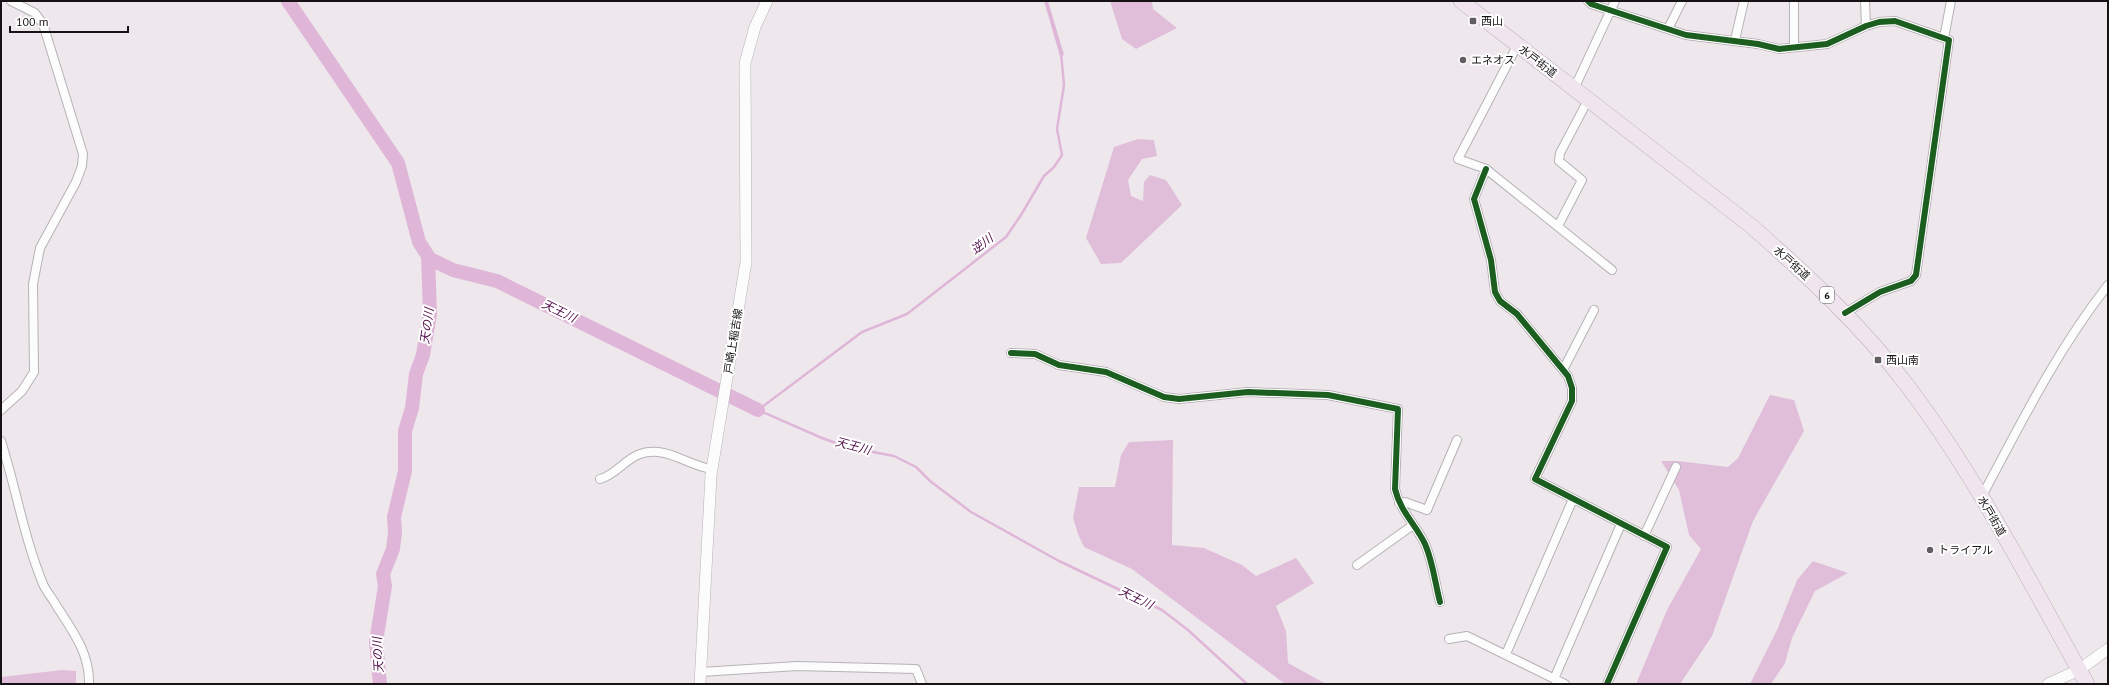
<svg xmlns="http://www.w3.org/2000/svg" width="2109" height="685" viewBox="0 0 2109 685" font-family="'PT Sans','Noto Sans JP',sans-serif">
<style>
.forest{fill:#e0bed9}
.water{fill:#dfb6d7}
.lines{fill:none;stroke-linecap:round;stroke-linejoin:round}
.stream{stroke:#dfb6d7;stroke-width:2.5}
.river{stroke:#dfb6d7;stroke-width:14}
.street-casing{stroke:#b6b2b5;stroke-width:10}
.secondary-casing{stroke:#b6b2b5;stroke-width:12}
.highway-casing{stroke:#bcafba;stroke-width:16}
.street{stroke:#fcfcfc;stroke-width:8}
.secondary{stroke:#fcfcfc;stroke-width:11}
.highway{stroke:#f0e4ee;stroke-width:15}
.cycleway-casing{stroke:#fff;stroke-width:8}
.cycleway{stroke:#1b5e20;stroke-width:6}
.poi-dot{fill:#625d61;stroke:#fff;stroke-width:1.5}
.labels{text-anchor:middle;stroke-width:4;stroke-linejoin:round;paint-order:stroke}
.shield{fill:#fff;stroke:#5c595b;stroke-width:1}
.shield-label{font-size:10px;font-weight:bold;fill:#161215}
.poi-label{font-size:11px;fill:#161215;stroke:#fff;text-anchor:start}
.street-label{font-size:11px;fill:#161215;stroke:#fff}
.water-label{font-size:12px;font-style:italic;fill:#520f4a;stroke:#fff}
</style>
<rect width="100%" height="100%" fill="#eee8ed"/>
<path class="forest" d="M1110 1H1152L1153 9 1177 28 1136 49 1122 39Z
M1138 139 1154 140 1157 156 1142 159 1128 180 1131 196 1143 201 1144 182 1150 175 1166 180 1182 205 1121 263 1101 264 1086 238 1114 147Z
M1770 395 1794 400 1804 431 1753 521 1712 636 1680 684H1636L1667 610 1701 549 1689 535 1679 490 1661 461H1678L1728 467 1738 458Z
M1173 440 1172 545 1204 548 1242 565 1256 576 1296 558 1314 583 1276 606 1286 631 1288 663 1324 683 1331 684H1285L1132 569 1084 547 1078 534 1073 518 1079 487H1115L1121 455 1129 442Z
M1813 561 1848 573 1815 591 1792 638 1785 663 1771 684H1750L1777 630 1797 580Z
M62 670 76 671V684H1V677Z"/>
<path class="water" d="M1044 1H1048L1064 55 1060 56Z"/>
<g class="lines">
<path class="stream" d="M1061 53 1064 85 1057 129 1062 155 1054 167 1044 176 1021 215 1006 237 907 314 862 332 758 410 822 438 847 447 894 456 916 467 930 481 971 512 1059 561 1162 610 1188 630 1247 684"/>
<path class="river" d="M288 1 398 163 419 242 428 256 430 314 423 355 416 374 412 408 405 431V471L394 517 395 532 393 549 383 574 385 586 376 642 380 684
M428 258 453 270 497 281 758 410"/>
<g class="street-casing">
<path id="street" d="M1588 1 1591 4 1686 35 1758 44 1779 49 1827 44 1866 26 1879 22 1895 21 1949 40 1916 275 1911 281 1880 292 1845 313
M1865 1 1866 26
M1668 29 1682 1
M1944 38 1951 1
M1735 40 1744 1
M1518 44 1458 159 1486 169 1612 270
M1794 46V1
M1574 89 1615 1
M1486 169 1474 199 1491 260 1495 292 1500 301 1517 314 1568 376 1572 388V401L1535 479 1667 547 1607 684
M1558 226 1582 180 1559 161 1560 153 1588 100
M1011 353 1035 354 1059 365 1106 372 1164 397 1179 399 1248 392 1328 395 1398 409 1395 489C1400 511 1416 525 1425 544 1433 562 1435 583 1440 602
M1563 370 1594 310
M1 410 22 391 34 372 33 284 40 248 76 182 82 166 83 154 43 24 35 13 11 1
M1 441C16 488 24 538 43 584 46 591 52 598 56 605 72 630 90 653 89 684
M600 479C616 475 625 459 640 454 666 445 688 466 712 469
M1981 498C2020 425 2057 350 2108 285
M1399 503 1405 502 1427 510 1457 440
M1644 536 1676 467
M1357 565 1413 525
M1449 639 1467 636 1565 684
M1506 654 1573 499
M701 672 797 666 916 669 922 684
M1554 679 1621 524"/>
</g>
<g class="secondary-casing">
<path id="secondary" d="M700 684 711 475 746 262 745 63 755 27 767 1
M2048 684 2079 670 2108 649"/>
</g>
<g class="highway-casing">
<path id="highway" d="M1461 1 1750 225C1806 274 1861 325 1906 384 1977 477 2030 583 2087 684"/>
</g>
<use href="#street" class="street"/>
<use href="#secondary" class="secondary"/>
<use href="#highway" class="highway"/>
<g class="cycleway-casing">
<path id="cycleway" d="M1588 1 1591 4 1686 35 1758 44 1779 49 1827 44 1866 26 1879 22 1895 21 1949 40 1916 275 1911 281 1880 292 1845 313
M1486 169 1474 199 1491 260 1495 292 1500 301 1517 314 1568 376 1572 388V401L1535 479 1667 547 1607 684
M1011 353 1035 354 1059 365 1106 372 1164 397 1179 399 1248 392 1328 395 1398 409 1395 489C1400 511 1416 525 1425 544 1433 562 1435 583 1440 602"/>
</g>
<use href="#cycleway" class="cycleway"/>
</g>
<g class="poi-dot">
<rect x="1469" y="17" width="8" height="8" rx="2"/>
<circle cx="1463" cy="60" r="4"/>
<rect x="1874" y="356" width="8" height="8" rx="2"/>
<circle cx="1930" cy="550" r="4"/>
</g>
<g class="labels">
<rect class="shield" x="1820" y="287" width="14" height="16" rx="3"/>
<g class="shield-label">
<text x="1827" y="299">6</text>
</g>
<g class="poi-label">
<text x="1481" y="25">西山</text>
<text x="1471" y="64">エネオス</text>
<text x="1886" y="364">西山南</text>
<text x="1938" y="554">トライアル</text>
</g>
<g class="street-label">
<text transform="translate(1538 61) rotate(38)" y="4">水戸街道</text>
<text transform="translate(1792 263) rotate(42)" y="4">水戸街道</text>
<text transform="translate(733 341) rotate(-81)" y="4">戸崎上稲吉線</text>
<text transform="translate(1992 516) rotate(60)" y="4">水戸街道</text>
</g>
<g class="water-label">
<text transform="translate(982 244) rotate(-38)" y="4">逆川</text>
<text transform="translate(559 311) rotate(26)" y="4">天王川</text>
<text transform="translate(427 326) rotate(-82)" y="4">天の川</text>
<text transform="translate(853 446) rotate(15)" y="4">天王川</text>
<text transform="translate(1136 598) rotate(26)" y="4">天王川</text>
<text transform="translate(378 655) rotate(-93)" y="4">天の川</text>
</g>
</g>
<rect width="2109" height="685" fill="none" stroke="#161215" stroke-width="4"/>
<path d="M10 26v6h118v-6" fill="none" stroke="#161215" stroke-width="2"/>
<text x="16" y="26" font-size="12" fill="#161215" stroke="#ffffff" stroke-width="3" paint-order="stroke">100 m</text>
</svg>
